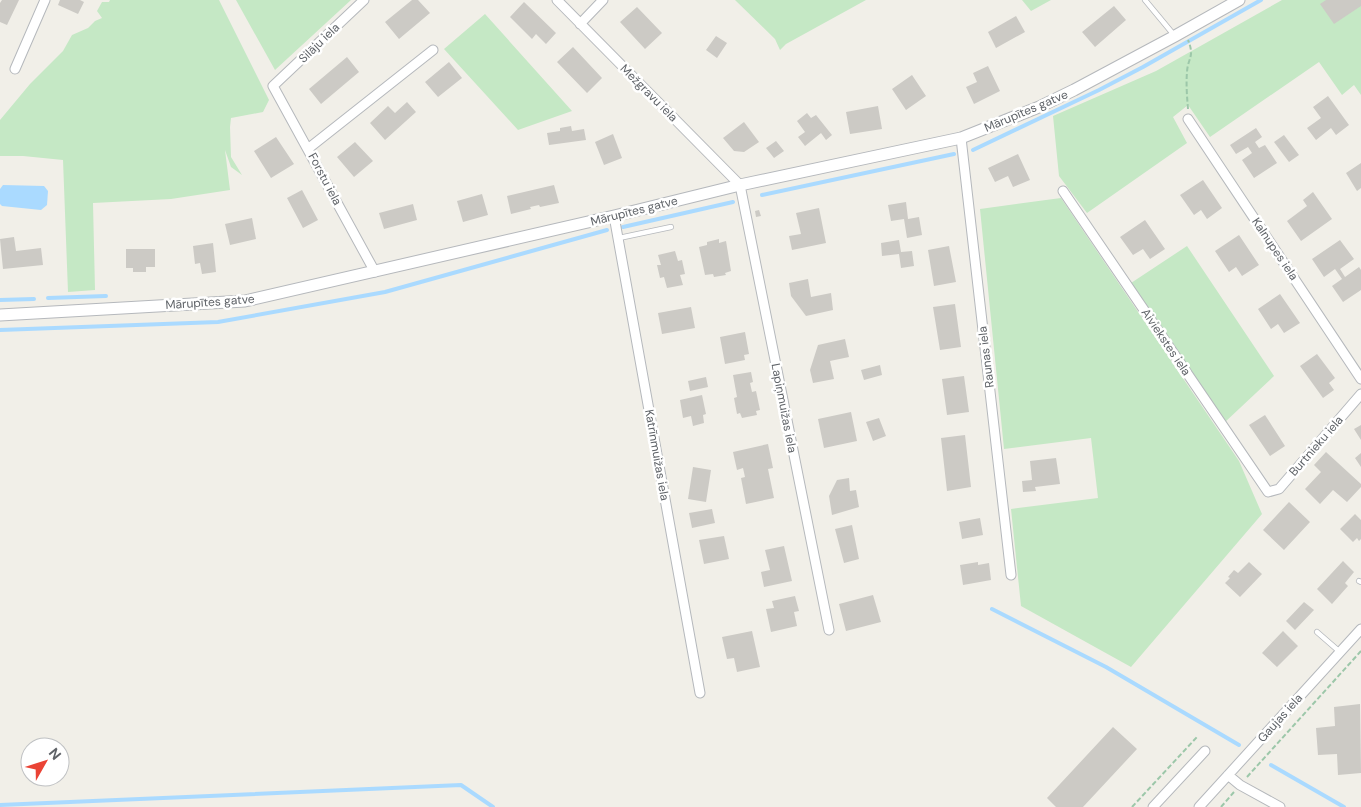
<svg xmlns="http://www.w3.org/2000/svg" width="1361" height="807" viewBox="0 0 1361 807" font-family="'DM Sans',sans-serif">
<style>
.green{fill:#c5e8c5}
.water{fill:#aadaff}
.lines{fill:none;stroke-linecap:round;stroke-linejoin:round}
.stream{stroke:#aadaff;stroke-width:4}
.building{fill:#cccac5}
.service-casing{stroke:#b5b8bc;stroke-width:6}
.minor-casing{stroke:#b5b8bc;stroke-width:11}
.tertiary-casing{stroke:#b5b8bc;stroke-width:13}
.path{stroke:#9cc7a9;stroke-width:2;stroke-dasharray:5 2.5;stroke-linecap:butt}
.service{stroke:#fff;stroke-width:4.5}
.minor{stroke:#fff;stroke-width:9}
.tertiary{stroke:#fff;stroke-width:11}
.labels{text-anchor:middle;stroke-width:5;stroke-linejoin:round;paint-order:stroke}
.street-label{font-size:12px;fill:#5f6368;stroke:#fff}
</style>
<rect width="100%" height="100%" fill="#f1efe8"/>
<path class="green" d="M110 0H219L269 100 263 112 231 118 230 127 231 157 242 175 231 167 225 150 230 190 171 199 93 203 95 290 68 292 63 160 23 156H0V120L30 84 63 51 72 35 88 28 95 21 102 18 97 11 102 2H109Z
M236 0H351L275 70Z
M735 0H866L786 44 780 50 775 39Z
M1022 0H1051L1031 11Z
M1282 0H1361V95L1354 85 1342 95 1319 62 1210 137 1188 105 1173 117 1187 143 1087 213 1059 176 1053 116 1156 71Z
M485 14 572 111 518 130 444 49Z
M1061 198 1239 461 1262 514 1131 667 1021 606 1011 509 1098 498 1091 438 1004 449 980 209Z
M1187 246 1274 376 1224 423 1131 283Z"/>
<path class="water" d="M3 185 44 186 48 191 47 205 41 210 2 206 0 204V189Z"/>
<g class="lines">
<path class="stream" d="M973 150 1099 90 1143 67 1261 0
M762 195 954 154
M623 227 733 202
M48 298 106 296
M0 300 34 299
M0 330 218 322 385 292 607 230
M992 609 1106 667 1239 745
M1271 765 1344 807
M0 805 461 785 493 807"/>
</g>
<path class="building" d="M2 0H19L7 25 0 22V3Z
M60 0H80L84 2 78 14 58 5Z
M412 0H418L430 13 399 39 385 22Z
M1326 0H1361V6L1334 24 1320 4Z
M524 2 556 33 546 44 536 34 532 39 510 17Z
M1114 6 1126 20 1095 47 1082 32Z
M637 7 662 33 645 49 620 22Z
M1016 16 1025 32 996 48 988 32Z
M716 36 727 43 717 58 706 50Z
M573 47 602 78 587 93 557 62Z
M347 57 359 72 321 104 309 89Z
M449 62 462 78 438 97 425 82Z
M988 66 1000 91 974 104 966 87 977 82 973 73Z
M912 75 926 96 906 110 892 89Z
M1328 96 1349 125 1336 135 1331 128 1316 140 1307 128 1321 118 1313 107Z
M407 102 416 112 385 140 370 123 388 106 395 113Z
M878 106 882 129 850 134 846 112Z
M807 113 811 118 816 115 832 135 826 140 821 133 805 146 798 137 805 132 797 121Z
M744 122 759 142 744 152 734 151 723 138Z
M571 126 572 131 584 129 586 140 549 145 547 133 560 131V128Z
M1256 128 1262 137 1255 142 1259 148 1265 145 1277 163 1254 178 1242 160 1252 153 1248 147 1236 154 1230 145Z
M613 134 622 158 604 165 595 142Z
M1284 135 1299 155 1289 162 1274 142Z
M276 137 294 164 271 178 254 151Z
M776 141 784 151 774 158 766 148Z
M355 142 373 161 354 177 337 157Z
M1018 154 1030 180 1013 187 1008 176 995 182 988 168Z
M1361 163V188L1357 191 1346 173Z
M1203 180 1222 208 1207 219 1201 210 1194 215 1180 195Z
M554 185 559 203 540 207 539 205 530 207 531 209 511 214 507 196Z
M302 190 318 220 303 228 287 198Z
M1313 192 1332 219 1301 241 1287 221 1307 206 1303 200Z
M482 194 488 215 463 222 457 201Z
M906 202 908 219 919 217 922 235 907 238 904 219 891 221 888 205Z
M413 204 417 220 384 229 379 213Z
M819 208 826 243 792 250 789 236 801 234 796 213Z
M759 210 761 216 756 217 755 211Z
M252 218 256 239 230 245 225 224Z
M1145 220 1165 249 1150 259 1143 249 1133 255 1120 237Z
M1239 235 1259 265 1242 276 1236 267 1229 272 1215 251Z
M14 237 16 251 41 248 43 265 3 269 0 239Z
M719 239V243L726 241 731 271 725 273 726 275 714 277 713 274 705 275 699 247 707 245V242Z
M899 240 901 252 912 251 914 266 901 268 899 254 882 256 881 243Z
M1340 240 1354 259 1340 269 1345 277 1359 267 1361 270V290L1343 302 1332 286 1342 279 1335 269 1324 277 1312 259Z
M213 243 216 272 202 274 200 263 195 264 193 246Z
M949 246 956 282 934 286 928 250Z
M126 249H155V267H146V272H133V268H126Z
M675 251 678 261 682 260 685 274 680 275 683 285 667 288 664 277 660 278 657 265H661L658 255Z
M808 279 811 297 831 293 833 310 806 316 791 296 789 283Z
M1280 294 1300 323 1284 333 1278 324 1271 329 1258 309Z
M955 304 961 347 940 350 933 307Z
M691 307 695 328 662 334 658 313Z
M745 332 749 354 744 355 745 360 725 364 720 337Z
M845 339 849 357 830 361 834 379 813 383 810 370 818 345Z
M1317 354 1335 378 1329 383 1334 390 1323 398 1300 366Z
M880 365 882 375 864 380 861 370Z
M751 372 753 382 750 383 752 392 756 391 760 410 756 411 757 415 742 418 740 413 737 414 734 398 737 397 733 375Z
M964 376 969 412 947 415 942 379Z
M706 377 708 387 690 391 688 381Z
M702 395 706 414 703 415 704 423 693 426 691 416 683 418 680 400Z
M851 412 857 441 824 448 818 419Z
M1265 415 1285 446 1270 456 1249 425Z
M879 418 886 436 873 441 866 422Z
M1361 425V440L1354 429Z
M965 435 971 487 947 491 941 438Z
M768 444 773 468 768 469 774 498 746 504 741 478 745 477 743 468 737 470 733 452Z
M1326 452 1361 484V487L1347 502 1333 490 1320 504 1305 489 1321 472 1314 465Z
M1361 453V467L1355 458Z
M1056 458 1060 484 1035 487 1036 491 1023 492 1022 481 1032 480 1030 461Z
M693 467 711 470 706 502 688 499Z
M849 478 850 491 856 490 859 507 832 515 829 496 837 480Z
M1289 502 1310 522 1284 550 1263 530Z
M712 509 715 523 692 528 689 513Z
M1355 514 1361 520V539L1359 541 1357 538 1353 542 1340 529Z
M980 518 983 535 962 539 959 522Z
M852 525 859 559 844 563 835 529Z
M724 536 729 559 704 564 699 540Z
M784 546 792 581 764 587 761 572 770 570 765 550Z
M1343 561 1354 572 1345 583 1348 586 1332 604 1317 589Z
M978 562V565L989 563 991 580 963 585 960 565Z
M1249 562 1262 574 1240 597 1225 583 1230 578 1228 577 1234 570 1238 573Z
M873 595 881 622 846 631 839 604Z
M795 596 799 611 794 612 797 626 771 632 766 609 774 608 772 601Z
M1304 602 1314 610 1295 630 1286 621Z
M752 631 760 667 737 672 734 658 727 659 722 637Z
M1283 631 1298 646 1277 667 1262 653Z
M1360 704 1361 773 1338 775 1337 754 1318 755 1316 728 1335 726 1334 707Z
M1113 727 1137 749 1083 807H1056L1047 798Z"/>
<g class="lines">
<g class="service-casing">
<path id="service" d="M1145 0 1174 35
M619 238 671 227
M1359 581 1361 582
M1317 632 1340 652"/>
</g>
<g class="minor-casing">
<path id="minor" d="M364 0 273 86 375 272
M557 0 740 185 829 630
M580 24 603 0
M15 69 45 0
M1188 119 1361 379
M961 138 1011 575
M309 148 433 50
M1063 191 1268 492 1279 489 1361 394
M614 216 700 693
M1228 775 1240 785 1280 807
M1153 807 1205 751
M1199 807 1361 629"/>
</g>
<g class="tertiary-casing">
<path id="tertiary" d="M0 315 245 301 614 216 740 185 961 138 1039 107 1074 90 1175 36 1239 0"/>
</g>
<path class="path" d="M1188 109C1187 97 1186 84 1187 72 1188 57 1195 57 1188 40
M1247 777 1361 651
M1132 807 1197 737
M1221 807 1234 792"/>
<use href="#service" class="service"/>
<use href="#minor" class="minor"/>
<use href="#tertiary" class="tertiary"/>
</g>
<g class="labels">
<g class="street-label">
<text transform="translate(319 43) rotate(-44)" y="4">Silāju iela</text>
<text transform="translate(649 93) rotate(45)" y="4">Mežgravu iela</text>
<text transform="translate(1026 111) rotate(-23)" y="4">Mārupītes gatve</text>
<text transform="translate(325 179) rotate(62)" y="4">Forstu iela</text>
<text transform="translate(634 211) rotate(-14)" y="4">Mārupītes gatve</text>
<text transform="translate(1275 249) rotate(56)" y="4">Kalnupes iela</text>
<text transform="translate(210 302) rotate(-4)" y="4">Mārupītes gatve</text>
<text transform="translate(1166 342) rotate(56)" y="4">Aiviekstes iela</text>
<text transform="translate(986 357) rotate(-97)" y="4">Raunas iela</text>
<text transform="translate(784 408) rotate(79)" y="4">Lapiņmuižas iela</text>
<text transform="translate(1316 446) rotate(-49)" y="4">Burtnieku iela</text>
<text transform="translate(657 455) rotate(80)" y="4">Katrīnmuižas iela</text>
<text transform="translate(1280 718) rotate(-48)" y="4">Gaujas iela</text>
</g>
</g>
<g transform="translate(45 762) rotate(51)"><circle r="24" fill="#ffffff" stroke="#bfc1c3"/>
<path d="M0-4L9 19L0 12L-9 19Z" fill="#ea4335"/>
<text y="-8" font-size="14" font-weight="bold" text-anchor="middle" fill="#5f6368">N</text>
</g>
</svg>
